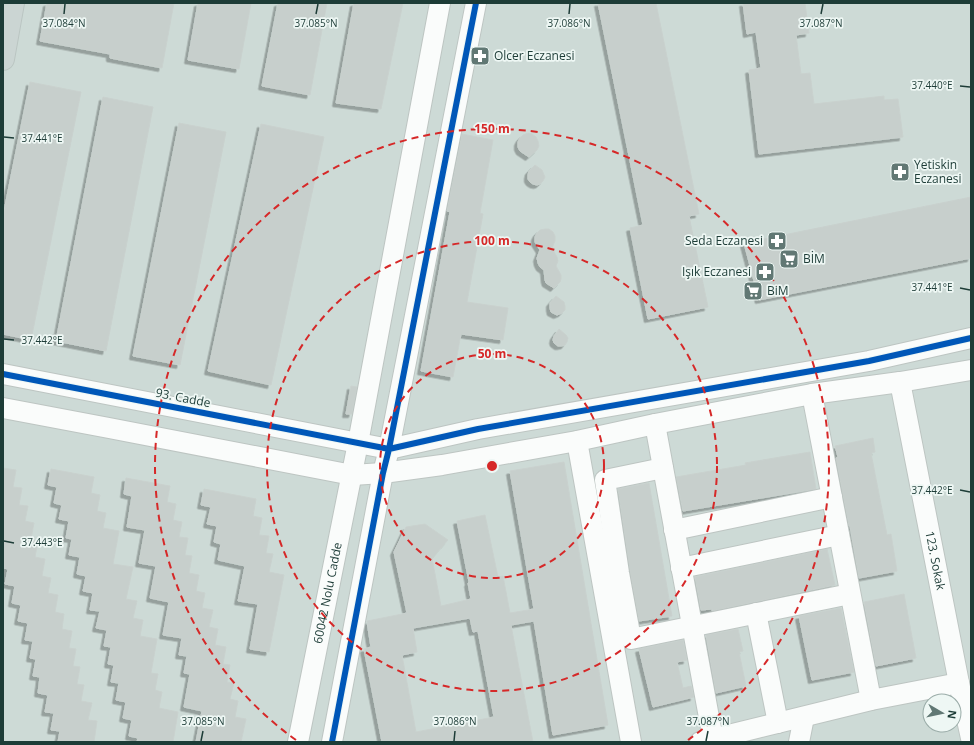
<svg xmlns="http://www.w3.org/2000/svg" width="974" height="745" viewBox="0 0 974 745" font-family="'Open Sans',sans-serif">
<style>
.built{fill:#cddad6;fill-rule:evenodd}
.building{fill:#c7cfcc;stroke:#c9d1ce;fill-rule:evenodd;filter:url(#shadow)}
.lines{fill:none;stroke-linecap:round;stroke-linejoin:round}
.minor-casing{stroke:#bdc5c2;stroke-width:22}
.major-casing{stroke:#bac5c2;stroke-width:24}
.minor{stroke:#fafcfb;stroke-width:20}
.major{stroke:#cbd5d3;stroke-width:22}
.cycleway-casing{stroke:#eef7f4;stroke-width:8}
.cycleway{stroke:#0057b8;stroke-width:6}
.ticks{fill:none;stroke:#1d3c37;stroke-width:1.5}
.ring{fill:none;stroke:#d62828;stroke-width:2;stroke-dasharray:7 5}
.labels{text-anchor:middle;stroke-width:3.5;stroke-linejoin:round;paint-order:stroke}
.poi-label{font-size:12px;fill:#1d3c37;stroke:#eef7f4;text-anchor:start}
.street-label{font-size:12px;fill:#1d3c37;stroke:#eef7f4}
.ticks-label{font-size:10px;text-anchor:middle;fill:#1d3c37;stroke:#eef7f4;stroke-width:3.5;stroke-linejoin:round;paint-order:stroke}
.centre{fill:#d62828;stroke:#eef7f4;stroke-width:2}
.ring-label{font-size:12px;text-anchor:middle;font-weight:bold;fill:#d62828;stroke:#eef7f4;stroke-width:3.5;stroke-linejoin:round;paint-order:stroke}
</style>
<defs>
<filter id="shadow"><feDropShadow dx="-3.5" dy="3.5" stdDeviation="0" flood-color="#0004"/></filter>
</defs>
<rect width="100%" height="100%" fill="#e0e8e5"/>
<path class="built" d="M3 3H971V742H3ZM930 701H954V725H930Z"/>
<path class="building" d="M47 3H174L162 68 110 58V54L40 41Z
M198 3H251L239 69 188 60Z
M278 3H327L310 95 262 86Z
M354 3H403L381 109 336 103Z
M598 3H656L699 214 689 216 708 307 648 319 630 228 643 225Z
M743 3H805L809 33 796 35 801 74 810 73 814 104 884 96V100L898 99 903 137 759 154 749 70 761 68 756 32 747 34Z
M30 82 81 92 31 340 3 334V216Z
M103 97 153 107 106 351 56 341Z
M179 123 226 132 180 365 133 356Z
M261 124 324 137 271 385 208 371Z
M528 133 532 134 536 137 538 141 539 146 537 150 529 157 520 151 518 147V142L520 138 523 135Z
M462 134 493 140 480 213 483 214 467 302 508 308 503 340 461 334 453 377 421 371 450 212 447 211Z
M535 165 542 170 545 177 543 181 540 184 537 185 533 184 530 182 528 179V175L529 171Z
M971 197V258L759 300 744 243Z
M545 229H549L553 232 555 236V241L552 248 557 257 558 261 556 266 561 275V279L560 282 554 288 546 283 545 280 544 270 540 267 538 263 537 258 540 250 535 242V237L537 233 540 230Z
M556 296 564 302 565 306V310L562 313 557 315 551 312 550 308V303Z
M559 329 566 335 568 338 567 342 565 345 561 346H558L554 343 553 340 554 336Z
M351 386 357 387 352 414H346Z
M873 438 875 452 871 453 887 535 891 534 897 571 859 578 850 526H849L836 458 838 457 835 446Z
M810 452 816 489 683 511 676 477 746 465 745 463Z
M564 462 608 725 553 735 534 621 511 625 533 742H382L364 649 371 647 367 622V621L407 613 394 552 406 527 425 524 448 540 432 558 441 606 471 599 468 583 469 582 457 521 485 515 498 577 503 576 510 613 534 609 510 471ZM470 618 473 632 478 631 494 717 416 732 402 655 417 652 413 628Z
M3 468 16 470 13 487 22 488 19 505 28 506 25 521 34 523 31 539 38 541 35 557 45 559 42 576 51 578 48 593 58 595 55 612 64 614 62 629 72 631 69 648 76 649 73 666 80 667 77 684 84 685 81 701 92 703 88 720 97 721 94 742H58L60 731 51 730 54 713 45 712 48 695 38 693 40 677 33 676 36 659 30 658 33 641 25 640 28 623 18 621 21 605 12 603 15 586 5 584 8 569 3 568Z
M51 469 94 477 91 493 100 495 97 511 106 513 103 528 119 531 113 564 133 567 126 599 137 601 133 618 143 620 140 636 157 639 151 673 158 674 155 690 162 692 159 708 178 712 173 742H137L138 738 129 736 132 720 123 718 126 702 116 700 119 683 111 682 114 665 108 664 111 647 104 646 107 630 96 628 100 611 90 610 93 593 83 591 86 576 77 574 80 557 69 555 72 539 66 538 69 521 59 519 62 505 54 503 57 487 48 485Z
M126 478 170 486 167 502 176 504 173 520 182 522 179 537 188 538 185 555 192 556 189 573 199 575 196 591 205 593 202 608 213 610 209 627 218 629 215 645 226 647 223 664 230 665 227 682 234 683 230 699 238 701 235 717 246 719 241 742H196L202 711 184 707 190 674 184 673 187 656 179 655 182 638 163 635 169 602 150 598 156 566 139 563 145 530 127 527 132 496 124 494Z
M649 483 672 616 639 621 630 571 618 489Z
M204 489 256 499 253 516 262 518 259 535 269 536 266 553 273 554 269 572 284 575 269 652 250 649 258 604 238 601 245 566 218 560 221 544 214 542 217 526 207 524 211 507 201 505Z
M827 549 835 585 712 611V609L701 610 695 577Z
M904 594 916 658 876 666 864 602Z
M841 608 854 672 812 680 799 616Z
M738 629 743 651 739 652 746 686 716 693 706 635Z
M683 640 687 660 677 662 683 688 691 686 694 697 653 707 639 649Z"/>
<g class="lines">
<g class="minor-casing">
<g id="minor">
<path d="M3 374 389 449 478 429 869 361 971 338"/>
<path id="s1" d="M900 382 959 683 971 738"/>
<path d="M812 394 871 700"/>
<path d="M3 408 109 428 352 475 383 473 442 465 577 441 655 424 812 394 900 382 971 370"/>
<path d="M655 424 713 739"/>
<path d="M577 441 631 742"/>
<path d="M663 468 605 480 619 573 631 639 850 594"/>
<path d="M674 530 832 497"/>
<path d="M681 568 839 535"/>
<path d="M756 613 778 723"/>
<path id="s2" d="M298 742 358 443 440 3"/>
<path d="M332 742 383 473 389 449 476 3"/>
<path d="M700 742 871 700 959 683"/>
<path d="M799 742 804 717"/>
</g>
</g>
<g class="major-casing">
<path id="major" d="M3 59 13 3"/>
</g>
<use href="#minor" class="minor"/>
<use href="#major" class="major"/>
<g class="cycleway-casing">
<path id="cycleway" d="M3 374 389 449 478 429 869 361 971 338
M332 742 383 473 389 449 476 3"/>
</g>
<use href="#cycleway" class="cycleway"/>
</g>
<path class="ticks" d="M64 14 65 4M316 14 318 4M569 14 570 4M821 14 823 4M960 86 970 87M4 137 14 138M960 288 970 290M4 339 14 340M960 490 970 492M4 541 14 543M201 741 203 731M454 741 455 731M706 741 708 731"/>
<g class="ring">
<circle cx="492" cy="466" r="112"/>
<circle cx="492" cy="466" r="225"/>
<path d="M296 740A337 337 0 1 1 688 740"/>
</g>
<defs>
<g id="pharmacy-square" transform="scale(1)"><rect x="-9" y="-9" width="18" height="18" rx="4" fill="#617874" stroke="#eef7f4"/><path d="M-2-6h4v4h4v4h-4v4h-4v-4h-4v-4h4Z" fill="#fff"/></g>
<g id="supermarket-square" transform="scale(1)"><rect x="-9" y="-9" width="18" height="18" rx="4" fill="#617874" stroke="#eef7f4"/><path d="M-6-5.5h2.5l.6 2H6L4.5 2H-2.5L-4.4-4H-6ZM-1.5 3.2a1.3 1.3 0 1 0 .1 0ZM3 3.2a1.3 1.3 0 1 0 .1 0Z" fill="#fff"/></g>
</defs>
<g fill-rule="evenodd">
<use href="#pharmacy-square" x="480" y="56"/>
<use href="#pharmacy-square" x="900" y="172"/>
<use href="#pharmacy-square" x="777" y="241"/>
<use href="#supermarket-square" x="789" y="259"/>
<use href="#pharmacy-square" x="765" y="272"/>
<use href="#supermarket-square" x="753" y="291"/>
</g>
<g class="labels">
<g class="poi-label">
<text x="494" y="60">Olcer Eczanesi</text>
<text x="914" y="169">Yetiskin<tspan x="914" dy="14">Eczanesi</tspan></text>
<text x="763" y="245" text-anchor="end">Seda Eczanesi</text>
<text x="803" y="263">BİM</text>
<text x="751" y="276" text-anchor="end">Işık Eczanesi</text>
<text x="767" y="295">BiM</text>
</g>
<g class="street-label">
<text transform="translate(183 398) rotate(11)" y="4">93. Cadde</text>
<text dy="4" stroke="none"><textPath href="#s1" startOffset="182">123. Sokak</textPath></text>
<text dy="4" stroke="none"><textPath href="#s2" startOffset="152">60042 Nolu Cadde</textPath></text>
</g>
</g>
<g class="ticks-label">
<text x="64" y="27">37.084°N</text>
<text x="316" y="27">37.085°N</text>
<text x="569" y="27">37.086°N</text>
<text x="821" y="27">37.087°N</text>
<text x="932" y="89">37.440°E</text>
<text x="42" y="142">37.441°E</text>
<text x="932" y="291">37.441°E</text>
<text x="42" y="344">37.442°E</text>
<text x="932" y="494">37.442°E</text>
<text x="42" y="546">37.443°E</text>
<text x="203" y="725">37.085°N</text>
<text x="455" y="725">37.086°N</text>
<text x="708" y="725">37.087°N</text>
</g>
<circle cx="492" cy="466" r="6" class="centre"/>
<g class="ring-label">
<text x="492" y="133">150 m</text>
<text x="492" y="245">100 m</text>
<text x="492" y="358">50 m</text>
</g>
<rect width="974" height="745" fill="none" stroke="#1d3c37" stroke-width="8"/>
<g transform="translate(942 713) rotate(99)"><circle r="19" fill="#eef7f4" stroke="#9aaca8"/>
<path d="M0-3L7 15L0 10L-7 15Z" fill="#617874"/>
<text y="-6" font-size="11" font-weight="bold" text-anchor="middle" fill="#1d3c37">N</text>
</g>
</svg>
